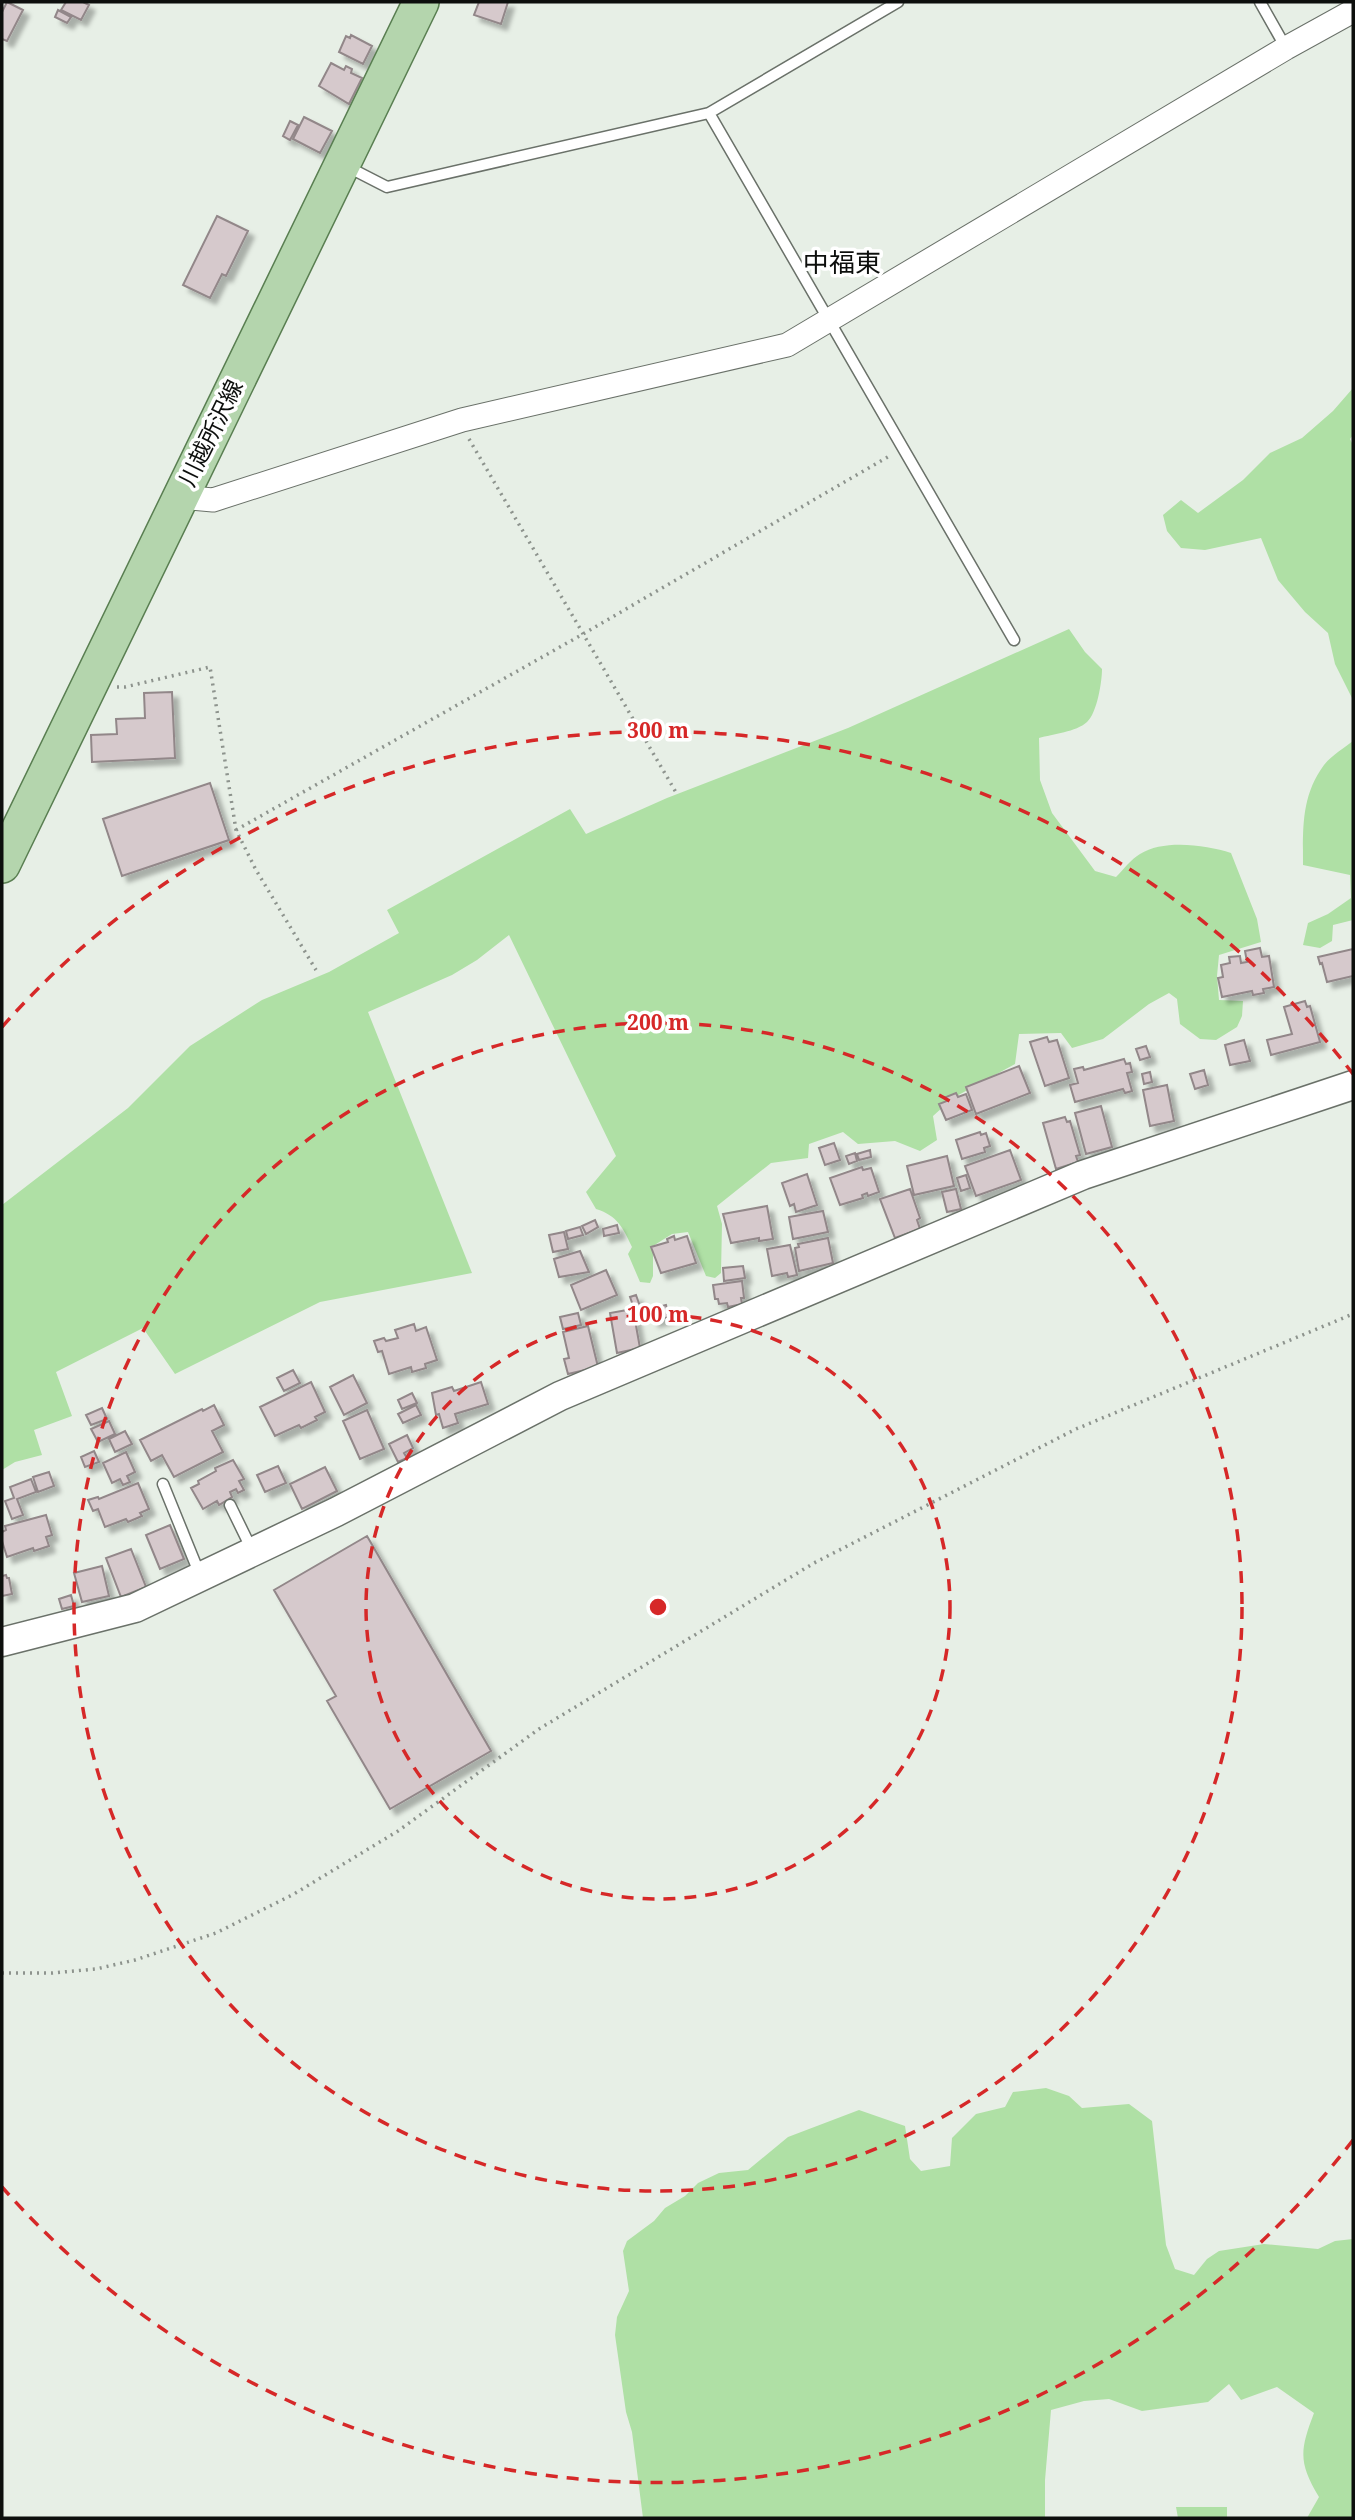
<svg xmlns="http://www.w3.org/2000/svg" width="1355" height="2520" viewBox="0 0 1355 2520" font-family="'Noto Serif','Noto Sans JP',serif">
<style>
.green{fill:#afe0a5}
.building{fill:#d6c9cc;stroke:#928789;stroke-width:2;filter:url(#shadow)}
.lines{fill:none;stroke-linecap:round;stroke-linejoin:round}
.service-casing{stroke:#6a7169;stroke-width:13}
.minor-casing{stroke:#6a7169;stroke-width:25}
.tertiary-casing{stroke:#6a7169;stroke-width:31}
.primary-casing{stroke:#597e51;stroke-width:38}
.path{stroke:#8d938d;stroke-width:3.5;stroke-dasharray:2 5;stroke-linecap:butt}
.service{stroke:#fff;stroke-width:10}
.minor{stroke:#fff;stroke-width:23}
.tertiary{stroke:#fff;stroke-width:28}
.primary{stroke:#b4d5ad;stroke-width:35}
.ring{fill:none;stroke:#d62828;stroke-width:3.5;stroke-dasharray:12 9}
.labels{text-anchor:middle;stroke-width:7;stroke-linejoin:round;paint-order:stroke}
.street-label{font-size:23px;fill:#0d0f0d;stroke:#fff}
.quarter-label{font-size:26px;fill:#0d0f0d;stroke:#fff}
.centre{fill:#d62828;stroke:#fff;stroke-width:3.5}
.ring-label{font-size:21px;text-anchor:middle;font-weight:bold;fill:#d62828;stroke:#fff;stroke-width:7;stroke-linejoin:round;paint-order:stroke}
</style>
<defs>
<filter id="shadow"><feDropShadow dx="6" dy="6" stdDeviation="2" flood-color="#0004"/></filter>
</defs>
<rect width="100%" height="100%" fill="#e7efe6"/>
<path class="green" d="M1353 388V435L1350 439 1353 445V700L1335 664 1328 633 1305 612 1278 580 1261 538 1205 550 1181 548 1167 531 1163 515 1181 500 1198 513 1243 480 1270 453 1302 438 1333 411Z
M1069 629 1085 652 1102 669C1102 682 1097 713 1087 722 1076 732 1053 734 1039 738L1040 780 1052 813 1095 871 1116 877C1123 870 1131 859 1140 854 1164 839 1206 845 1231 853L1257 919 1261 942 1219 955 1217 976 1219 1000 1243 1001 1242 1016 1237 1027 1216 1040 1200 1039 1180 1024 1177 999 1169 993 1149 1004 1103 1039 1072 1048 1061 1033 1019 1034 1015 1064 953 1098 933 1116 937 1140 920 1151 895 1141 858 1144 843 1132 809 1144 808 1158 771 1163 717 1206 722 1224 721 1273 715 1278 706 1276 688 1232 672 1234 653 1246V1276L650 1283 640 1282 628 1254 632 1247C623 1228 618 1216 596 1209L586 1192 616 1156 509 935 477 960 452 975 368 1012 472 1273 320 1302 175 1374 143 1328 56 1372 72 1416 34 1430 42 1455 15 1462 2 1470V1205L128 1108 190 1046 262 1000 329 972 399 933 387 910 570 809 586 834 667 798 848 728Z
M1353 741V920L1333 925 1332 941 1320 948 1303 945 1308 923 1328 914 1351 898 1350 875 1303 865C1303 829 1301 796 1324 765 1331 756 1344 748 1353 741Z
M1046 2088 1069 2096 1082 2108 1129 2104 1152 2121 1166 2245 1175 2269 1194 2275 1207 2259 1219 2251 1264 2244 1318 2249 1335 2241 1353 2239V2518H1307L1319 2497C1298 2462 1300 2450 1314 2413L1277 2387 1241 2400 1229 2384 1208 2402 1142 2411 1109 2399 1084 2401 1051 2410 1045 2480V2518H643L632 2432 626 2412 615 2335 617 2317 629 2291 623 2251 627 2241 654 2221 665 2208 685 2196 698 2183 719 2173 748 2170 788 2137 859 2110 905 2126 910 2159 921 2171 950 2166 952 2138 976 2114 1005 2107 1013 2092Z
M1176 2507H1227V2518H1178Z"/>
<path class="building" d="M7 2 23 10 7 41 2 39V12Z
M66 2H83L89 5 81 20 61 10Z
M479 2H508L501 24 474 15Z
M58 10 71 17 67 23 55 17Z
M351 35 372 46 363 64 339 52 346 36 350 38Z
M331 63 344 70 346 66 352 69 351 73 362 78 349 104 319 86Z
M304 117 332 131 320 153 293 139Z
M290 121 298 125 290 140 283 136Z
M217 216 248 231 226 276 222 274 210 298 183 285Z
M172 692 175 758 92 762 91 735 117 734 116 719 145 718 144 693Z
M210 783 229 840 122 876 103 819Z
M1260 948 1262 957 1269 956 1274 987 1263 989 1264 993 1253 995 1252 991 1222 997 1218 978 1223 977 1221 965 1230 963 1229 957 1240 956 1241 963 1247 962 1245 951Z
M1353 949V976L1327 982 1322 963 1320 964 1318 957Z
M1305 1001 1307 1007 1310 1006 1320 1042 1271 1055 1267 1040 1292 1034 1284 1007Z
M1047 1037 1049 1042 1057 1040 1069 1078 1045 1086 1030 1042Z
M1244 1040 1250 1061 1230 1065 1225 1045Z
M1146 1046 1150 1057 1140 1060 1136 1049Z
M1124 1059 1126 1064 1130 1063 1132 1072 1127 1073 1132 1091 1125 1093 1123 1089 1075 1102 1070 1085 1078 1083 1074 1069 1083 1067 1084 1070Z
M1019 1066 1030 1093 976 1114 966 1087Z
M1204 1070 1208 1085 1195 1089 1190 1074Z
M1150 1072 1152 1082 1144 1084 1142 1074Z
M1167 1085 1174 1121 1150 1126 1143 1090Z
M956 1093 958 1097 966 1094 972 1110 946 1120 939 1104 947 1101 946 1097Z
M1101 1106 1112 1147 1086 1154 1075 1113Z
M1065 1117 1067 1122 1070 1121 1080 1155 1076 1156 1078 1162 1056 1169 1043 1123Z
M980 1132 981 1135 986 1133 990 1146 984 1148 985 1152 962 1159 956 1140Z
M834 1143 840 1160 825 1165 819 1148Z
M870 1150 871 1157 859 1160 857 1154Z
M1010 1150 1021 1180 976 1196 965 1166Z
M855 1153 857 1161 849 1164 846 1156Z
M947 1156 954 1186 914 1195 907 1166Z
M862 1167 863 1170 871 1168 879 1192 868 1196 867 1193 862 1195 863 1198 840 1205 830 1178Z
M807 1174 817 1205 796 1212 794 1204 790 1206 782 1183Z
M966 1175 970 1188 961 1191 957 1178Z
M910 1189 920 1218 917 1220 920 1229 895 1238 880 1199Z
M956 1189 961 1209 947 1212 942 1192Z
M767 1206 773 1239 759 1241V1238L731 1243 723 1214Z
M823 1211 828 1232 793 1239 789 1217Z
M595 1220 598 1227 586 1234 582 1226Z
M617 1225 619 1233 604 1236 603 1229Z
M580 1227 583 1235 568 1239 566 1231Z
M564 1232 568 1249 553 1252 549 1235Z
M674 1236 675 1240 687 1236 696 1263 661 1273 651 1247 668 1242 667 1239Z
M828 1238 833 1263 799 1271 795 1248 799 1247 798 1244Z
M790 1245 797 1275 788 1277 787 1273 772 1276 767 1249Z
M580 1251 589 1272 559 1277 554 1259Z
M743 1266 745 1278 724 1281 723 1268Z
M606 1270 617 1295 581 1310 571 1285Z
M742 1281 744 1298H741L742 1304 728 1307 727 1303 719 1304 718 1299H715L713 1285Z
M636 1295 641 1309 635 1311 630 1297Z
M666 1305 669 1317 653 1321 650 1309Z
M633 1309 640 1348 617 1353 610 1313Z
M578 1313 581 1325 563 1329 560 1317Z
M414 1324 416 1331 426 1327 437 1360 425 1364 426 1368 412 1372 411 1367 389 1374 382 1351 378 1352 374 1341 384 1338 386 1341 398 1338 395 1330Z
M588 1326 598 1367 568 1374 564 1359 569 1358 563 1332Z
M293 1370 300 1383 284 1391 277 1378Z
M353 1375 367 1403 344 1415 330 1387Z
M311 1382 325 1412 315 1417 317 1420 301 1428 299 1425 275 1436 260 1407Z
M481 1382 488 1404 455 1414 458 1423 443 1428 439 1414 436 1415 432 1393 452 1387 454 1391Z
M412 1393 417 1403 402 1409 398 1400Z
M214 1405 224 1425 212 1431 223 1452 174 1477 162 1455 151 1461 140 1440 202 1409 203 1411Z
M416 1405 421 1415 403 1423 398 1414Z
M102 1408 107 1419 91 1425 86 1415Z
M367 1410 384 1449 360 1459 343 1421Z
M109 1421 115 1434 98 1442 91 1429Z
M125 1431 132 1444 115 1452 109 1439Z
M407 1435 413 1448 404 1453 407 1458 398 1462 389 1444Z
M94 1451 99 1462 85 1467 81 1457Z
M126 1452 135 1472 127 1476 130 1482 123 1485 120 1479 112 1483 103 1463Z
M233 1460 244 1479 239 1481 244 1490 238 1493 236 1489 230 1492 232 1497 219 1505 217 1501 203 1509 191 1488 199 1484 198 1481 216 1471 215 1468Z
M278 1466 286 1483 265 1492 257 1475Z
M325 1467 337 1491 302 1509 290 1484Z
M49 1472 54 1486 38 1492 33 1477Z
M31 1479 36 1492 17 1499 23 1515 12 1519 5 1501 14 1498 10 1487Z
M138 1483 149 1509 140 1513 142 1516 128 1522 126 1519 105 1527 98 1509 93 1511 88 1500 98 1497 99 1499Z
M46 1515 52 1535 46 1537 49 1546 34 1551 33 1548 7 1557 2 1541V1532L6 1530 5 1526Z
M170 1525 184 1559 160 1569 146 1535Z
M367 1536 491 1751 390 1809 327 1701 336 1696 274 1590Z
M131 1549 146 1587 121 1597 106 1558Z
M102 1566 109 1596 82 1602 74 1573Z
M6 1575 7 1578H9L12 1594 2 1596V1576Z
M71 1595 74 1606 62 1609 59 1599Z"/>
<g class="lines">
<g class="service-casing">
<path id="service" d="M1260 2 1286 48
M709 113 1014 640
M346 166 387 187 709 113 898 2
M163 1484 200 1575
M230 1505 252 1550"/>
</g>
<g class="minor-casing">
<path id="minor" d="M180 497 213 500 462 420 787 345 1286 48 1353 11"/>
</g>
<g class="tertiary-casing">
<path id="tertiary" d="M2 1642 135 1608 336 1512 560 1396 1083 1175 1353 1085"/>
</g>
<g class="primary-casing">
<path id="primary" d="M2 865 421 2"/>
</g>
<path class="path" d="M469 439 677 794
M117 687H125L210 667 236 830 256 870 316 970
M236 830 583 634 891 455
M2 1973H52L96 1969 135 1960 216 1933 294 1894 398 1831 539 1729 814 1563 1076 1429 1353 1314"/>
<use href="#service" class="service"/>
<use href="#minor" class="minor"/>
<use href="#tertiary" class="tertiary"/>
<use href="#primary" class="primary"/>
</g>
<g class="ring">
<circle cx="658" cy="1607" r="292"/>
<circle cx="658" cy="1607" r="584"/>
<path d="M1353 2140A876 876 0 0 1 2 2187M2 1027A876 876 0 0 1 1353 1074"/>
</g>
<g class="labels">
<g class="street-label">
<text transform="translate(211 433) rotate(-64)" y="8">川越所沢線</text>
</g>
<g class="quarter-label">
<text x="842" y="272">中福東</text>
</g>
</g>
<circle cx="658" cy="1607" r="10" class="centre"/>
<g class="ring-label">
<text x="658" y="738">300 m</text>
<text x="658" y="1030">200 m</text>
<text x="658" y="1322">100 m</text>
</g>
<rect width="1355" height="2520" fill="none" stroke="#0d0f0d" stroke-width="7"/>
</svg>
